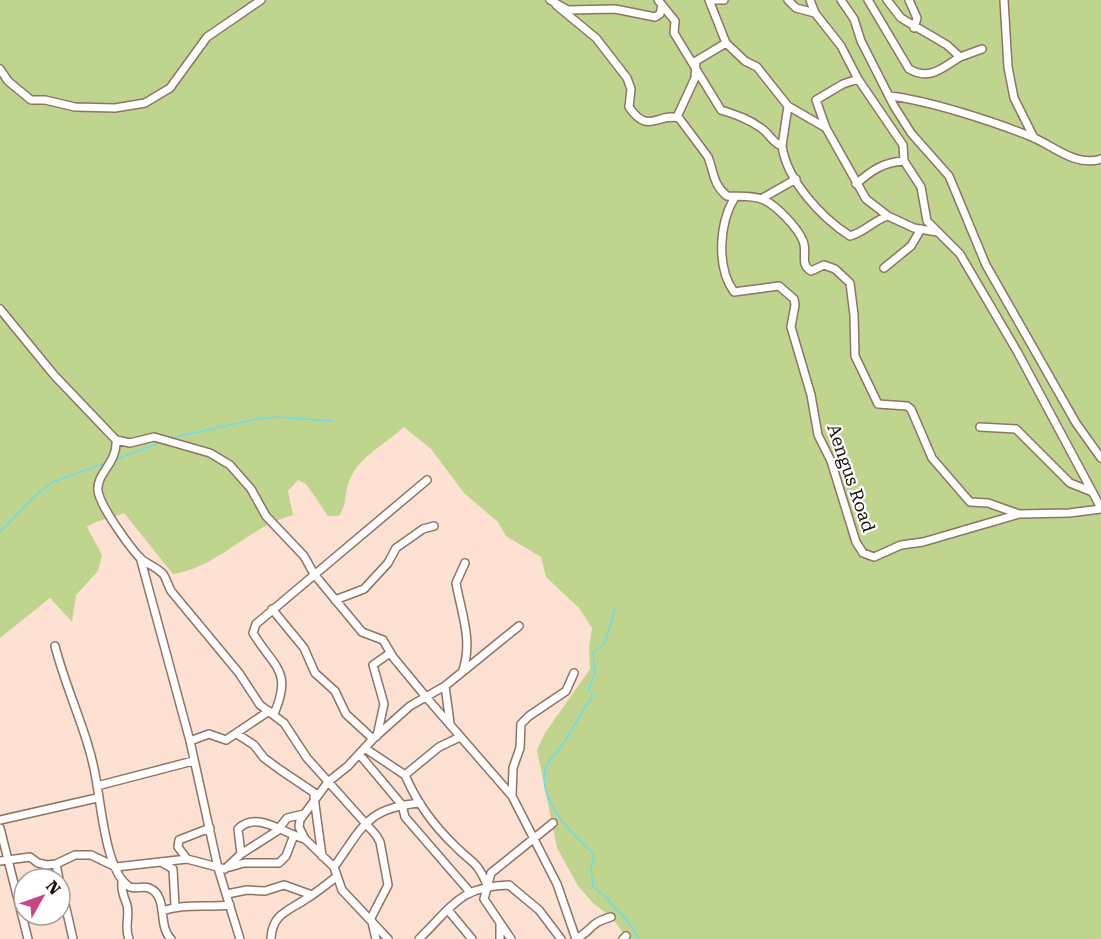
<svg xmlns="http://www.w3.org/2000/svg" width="1101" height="939" viewBox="0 0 1101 939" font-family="'Roboto Serif',serif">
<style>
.green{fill:#bfd58e}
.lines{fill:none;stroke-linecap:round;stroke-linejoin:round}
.stream{stroke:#67ddf0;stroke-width:1.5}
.minor-casing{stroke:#907363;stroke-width:10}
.minor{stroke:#fff;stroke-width:7}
.labels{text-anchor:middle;stroke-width:4.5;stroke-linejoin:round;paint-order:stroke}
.street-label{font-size:18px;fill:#1c110b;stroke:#fff}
</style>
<rect width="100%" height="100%" fill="#fde1d3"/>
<path class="green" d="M0 0H1101V939H628L611 917 593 903 578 886 557 848 537 750 545 733 590 669 589 648 592 628 579 608 546 577 541 557 506 536 498 522 464 493 431 449 404 427C385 445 355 458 348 485 344 498 347 503 339 516H328L306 484 298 480 288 491 293 515C249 526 218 568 173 574L124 513C111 519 98 519 87 527L102 555 98 571 76 595 72 622 50 598 0 638Z"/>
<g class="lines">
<path class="stream" d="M171 438 257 419 276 417 333 421
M115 460 161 442
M0 532 37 494 53 482 108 462
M615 608 605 643 593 653 595 673 589 689 593 696C580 712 573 730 561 747 557 754 547 760 545 769 538 803 573 834 594 854L591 870 593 887 609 899V902L627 920 639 939"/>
<g class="minor-casing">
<path id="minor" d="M550 0 568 10 615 9 655 17 660 14 662 5
M658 0 675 21 674 33 721 110C736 115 747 118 761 128 769 133 773 144 782 146 787 181 822 218 850 236 865 232 874 220 888 216L914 228 937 232
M714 0H724
M788 0 796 8 815 13
M810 0 815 13 841 46 858 79 903 145 904 161 921 187 927 221 960 254 1018 353 1101 508
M841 0 854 19 861 41 894 106 911 133 949 176 986 265 1076 423 1101 458
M868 0 909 69C930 81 942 68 960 57
M887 0 901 18 947 45 960 57 982 49
M909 0 917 18 914 28
M1004 0 1008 67 1014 98 1034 138
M556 5 596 38 627 78 631 89 629 107C649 136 657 112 679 118 682 122 706 154 708 157 714 172 713 185 727 196 738 197 754 195 764 200 777 206 798 228 803 241 808 252 799 264 811 271L824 265 835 269 850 283 854 315 855 356 878 404 907 406 911 409 932 458 970 502 988 503 1019 514
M726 43 745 61 757 67 788 106 826 128 816 100 843 84 858 79
M0 69 8 81 31 100H45L75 107 115 108 145 103 170 88 207 37 261 0
M889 96C928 100 995 122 1032 137 1054 146 1075 167 1101 159
M677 117 695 78 696 61 726 43 709 0
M826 128 866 199 888 216
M782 146 788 106
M856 184C871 171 883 162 904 161
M735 197C719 223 716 267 734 292L779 286 794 299 795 305 791 327 811 395 818 435 831 461 856 542 863 553 874 557 901 545 923 542 1019 514 1069 513 1101 509
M761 199 796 179
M884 268 911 246 921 229
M0 309 54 375 116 440C118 463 96 473 98 491 100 506 129 546 140 558 146 564 157 567 163 574 166 578 168 585 171 591L239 673 260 705 284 723 307 758 376 835 380 842 388 885 371 918 376 939
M980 427 1016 429 1070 483 1090 491
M116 440 130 443 154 437 210 453 230 465 251 489 266 516 304 556 314 574 362 632 383 640 393 657 426 697 512 796 557 884 576 939
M140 557 190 741 218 868 240 939
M335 600 364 589 388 563 396 548 423 529 434 526
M272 609 304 648 315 673 335 691 346 714 373 739
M55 646C66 690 89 735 96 779 101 804 106 874 130 887 136 889 143 886 149 888 169 896 157 926 171 939
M463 670C473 640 461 612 456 583L465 563
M445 686 450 723
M274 714C293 670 274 668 253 633L256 624 427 480
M237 734 254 745 264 758 279 769 316 794
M377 736 384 704 373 665 390 653
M460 737 439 747 405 775C416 801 435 827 456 847 473 864 477 861 487 885
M190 741 209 734 226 740 269 711
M366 749 405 775
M360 755 402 805 405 817 469 891
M97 786 193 761
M512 796 513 768 520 748 521 724 529 716 566 691 574 673
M314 797 322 856
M0 820 97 798
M0 828 28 939
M241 854 238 829C257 810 284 834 305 839
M187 859 178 847 179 840 210 828
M0 861 30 857 38 863 47 865 56 864 75 855H91L116 867 187 859 225 869 241 854 277 831 287 818 304 814
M161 862 173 869 175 906
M56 864 59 879
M230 867 244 863H279L286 856 294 835
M334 867C363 827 366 808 420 803
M60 882 73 939
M122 882C121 892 124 896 127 905 130 917 124 927 129 939
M227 894 247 890 265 891 284 885 312 895
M448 910 472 939
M162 911C184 903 206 908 230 905
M500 923V939
M271 939C272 914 288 911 306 899 316 893 326 885 336 877
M388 939 342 890 334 867 305 839 299 827 300 820 328 782 348 766 373 739 410 706 445 686 519 626
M419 939C452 907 460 886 509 885L539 910 561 939
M511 939 484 899 491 873 553 823
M576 939C593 930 589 923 611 917
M623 939 626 936"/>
</g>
<use href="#minor" class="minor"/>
</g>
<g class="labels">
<g class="street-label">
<text transform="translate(851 478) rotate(71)" y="6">Aengus Road</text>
</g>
</g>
<g transform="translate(42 897) rotate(50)"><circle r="28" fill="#ffffff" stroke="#a4a09d" stroke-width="1.5"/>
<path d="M0-4.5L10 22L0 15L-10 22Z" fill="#cb4585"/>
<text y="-9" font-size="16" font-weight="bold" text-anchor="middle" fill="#1c110b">N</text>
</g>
</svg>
